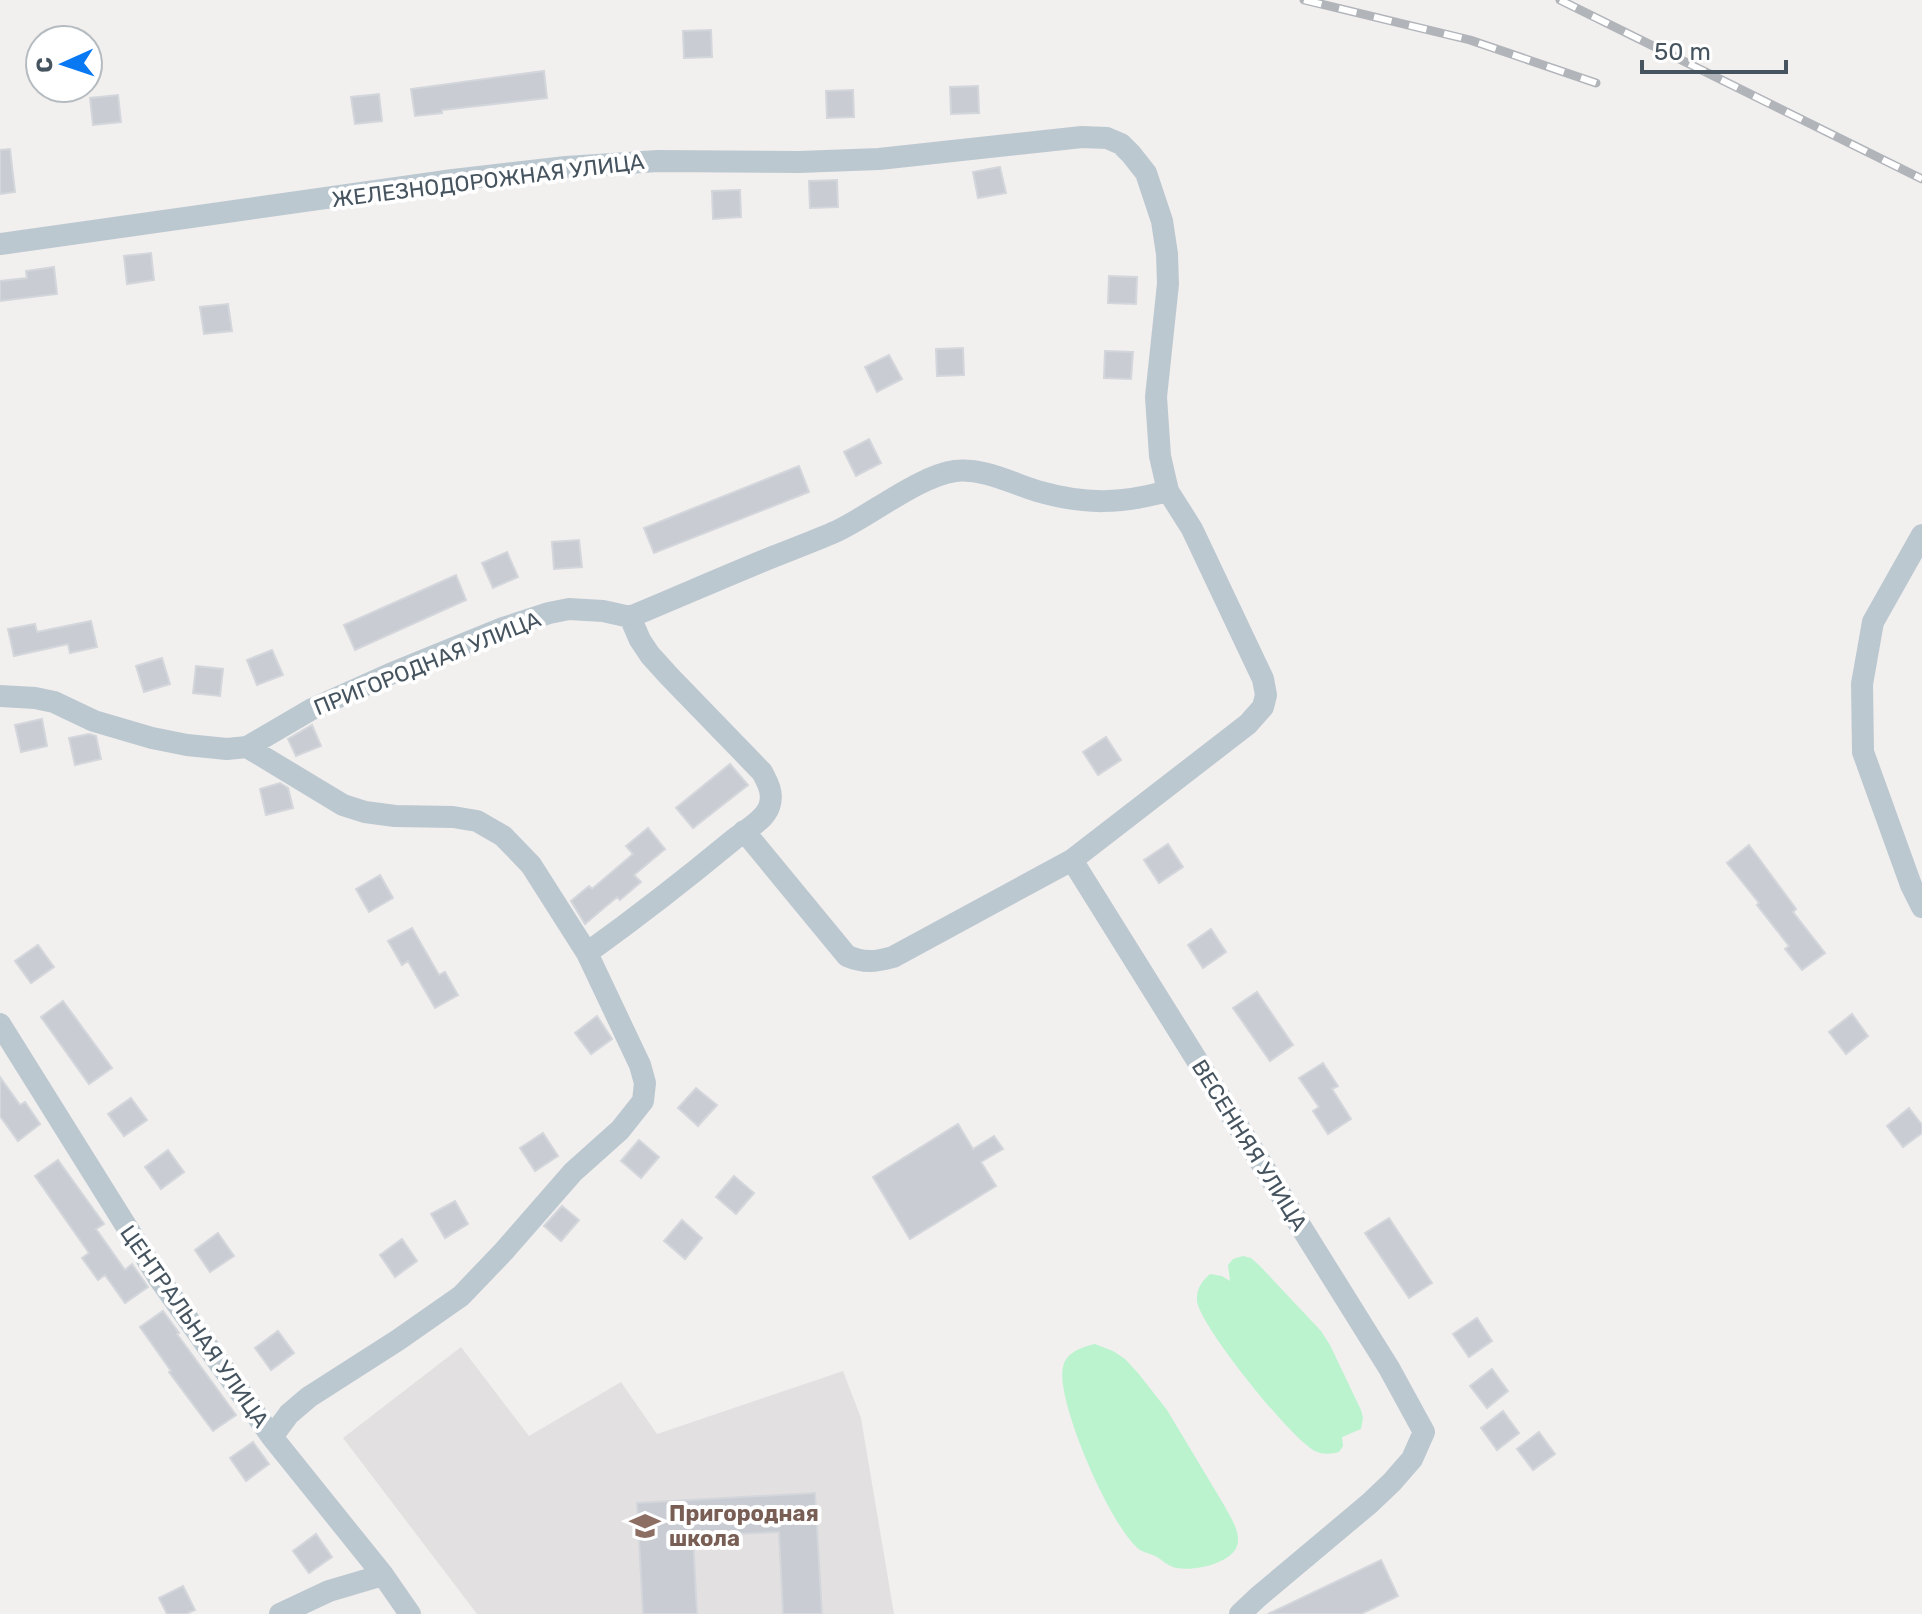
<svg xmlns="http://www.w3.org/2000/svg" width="1922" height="1614" viewBox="0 0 1922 1614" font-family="Rubik,sans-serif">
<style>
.education{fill:#e3e0e1}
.green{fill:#baf3ce}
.building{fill:#c9ccd2;stroke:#d3d6db;stroke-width:2}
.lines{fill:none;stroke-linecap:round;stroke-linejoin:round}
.street{stroke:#bcc8d0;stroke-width:22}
.rail-casing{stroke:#b1b5ba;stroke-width:9}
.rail{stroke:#fff;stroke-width:6;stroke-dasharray:18;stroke-linecap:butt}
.labels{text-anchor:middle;stroke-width:8;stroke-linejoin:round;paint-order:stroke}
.street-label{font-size:22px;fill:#46545f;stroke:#fff}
.education-label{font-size:22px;font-weight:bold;fill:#785e54;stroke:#fff;text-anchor:start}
</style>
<rect width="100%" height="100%" fill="#f2efef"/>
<path class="education" d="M461 1347 529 1436 621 1382 657 1434 843 1371 861 1418 894 1614H477L343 1438Z"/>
<path class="green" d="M1243 1256 1251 1258 1260 1266 1321 1331 1330 1345 1361 1410 1363 1418 1361 1429 1342 1437 1343 1446 1339 1452C1331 1454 1323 1455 1315 1451 1291 1439 1200 1326 1197 1301 1196 1289 1202 1281 1210 1274L1222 1276 1230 1281 1228 1265 1233 1259Z
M1095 1344 1113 1351 1125 1359 1138 1373 1167 1410 1224 1505C1229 1515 1238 1527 1238 1539 1240 1563 1190 1573 1173 1567 1167 1565 1162 1560 1157 1557 1152 1554 1145 1553 1140 1550 1112 1530 1055 1400 1063 1367 1066 1352 1082 1347 1095 1344Z"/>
<path class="building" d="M711 30 712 57 684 58 683 31Z
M544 71 547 98 442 110V113L415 116 411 89Z
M978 86 979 113 951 114 950 87Z
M853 90 854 117 827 118 826 91Z
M379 94 382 121 355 124 351 97Z
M118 95 121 122 93 125 90 98Z
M10 149 15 192 0 194V150Z
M1000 167 1006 193 978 198 973 172Z
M837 180 838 207 810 208 809 181Z
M740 190 741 217 713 219 712 191Z
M151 253 154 280 127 284 124 256Z
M54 267 57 294 0 301V281L27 278 26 271Z
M1109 276 1137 277 1136 304 1108 303Z
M228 304 232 331 204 334 200 307Z
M963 348 964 375 937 376 936 349Z
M1105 351 1133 352 1131 379 1104 378Z
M889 355 902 379 877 392 865 367Z
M869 439 881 463 856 476 844 452Z
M799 466 809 492 654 553 644 528Z
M579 540 582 567 554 569 552 542Z
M507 552 518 577 493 588 482 563Z
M456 575 466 600 355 650 344 625Z
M91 621 97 647 70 653 68 644 14 656 8 629 35 624 37 632Z
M272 650 283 675 257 685 247 660Z
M162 658 170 684 144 692 136 666Z
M196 666 223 669 220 696 193 693Z
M42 719 47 746 21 752 15 725Z
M312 725 321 746 296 756 288 739Z
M89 734 96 736 101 759 75 765 69 738Z
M1106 737 1121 760 1098 775 1083 752Z
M730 764 748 785 693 828 676 808Z
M280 783 288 788 293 808 266 815 260 789Z
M648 828 665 849 634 875 641 882 620 900 617 897 585 924 571 901 589 886 592 889 633 854 626 846Z
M1168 844 1183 867 1159 883 1144 860Z
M1749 845 1796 909 1793 912 1825 953 1802 970 1785 949 1789 946 1757 905 1759 903 1727 863Z
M380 875 393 898 369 912 356 889Z
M412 928 439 975 445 972 458 995 435 1008 408 961 402 965 388 941Z
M1211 929 1226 952 1203 968 1188 945Z
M38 945 54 967 31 983 15 961Z
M1257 992 1293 1045 1270 1061 1233 1008Z
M63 1001 112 1068 89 1084 41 1017Z
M1852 1014 1868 1036 1846 1054 1829 1032Z
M597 1016 612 1039 591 1054 575 1033Z
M1323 1063 1338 1086 1332 1089 1351 1119 1328 1134 1313 1111 1319 1107 1299 1078Z
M0 1077 20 1105 25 1102 40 1124 18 1141 0 1116Z
M696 1088 717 1105 698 1126 678 1108Z
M131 1098 147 1120 124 1136 108 1114Z
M1909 1108 1922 1125V1133L1903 1147 1887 1126Z
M958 1124 973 1149 994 1136 1003 1149 981 1162 996 1186 910 1239 873 1177Z
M543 1133 558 1156 535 1171 520 1148Z
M639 1140 659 1157 641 1178 621 1161Z
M168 1150 184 1172 161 1189 145 1167Z
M58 1160 104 1224 96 1229 125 1270 132 1264 148 1287 125 1303 105 1275 98 1280 82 1258 89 1253 35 1176Z
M734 1176 754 1193 736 1214 716 1197Z
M455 1201 468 1224 445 1238 431 1214Z
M562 1206 579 1220 561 1241 544 1226Z
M1389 1218 1432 1283 1409 1298 1365 1233Z
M682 1220 702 1238 685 1259 664 1241Z
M218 1233 234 1256 210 1272 195 1250Z
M402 1239 417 1261 395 1277 380 1255Z
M163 1311 179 1333 177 1334 236 1415 213 1431 169 1372 171 1371 140 1327Z
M1477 1318 1492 1341 1469 1357 1453 1334Z
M278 1331 294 1353 271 1370 255 1348Z
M1492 1369 1508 1391 1487 1408 1470 1386Z
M1503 1411 1519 1433 1497 1450 1481 1428Z
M1539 1432 1555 1454 1533 1470 1517 1449Z
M253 1442 269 1464 246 1481 230 1458Z
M815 1493 822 1614H783L779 1532 693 1536 697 1614H643L637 1503Z
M316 1534 332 1557 309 1573 293 1551Z
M1381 1560 1398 1596 1361 1614H1268Z
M183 1586 195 1610 186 1614H167L159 1598Z"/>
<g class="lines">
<path class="street" d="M0 244 453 180 566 167 658 161 799 162 879 159 1082 137 1107 138 1121 144 1131 154 1146 173 1162 221 1167 254 1168 284 1156 397 1160 456 1168 491 1192 529 1263 679 1266 695 1263 707 1248 724 1072 860 893 957C875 962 864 963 847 956L744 831
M1922 535 1873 622 1862 684 1863 752 1911 885 1922 907
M0 696 35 698 54 702 94 721 152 738 187 745 227 749 247 747 312 709 390 674 503 628 549 613 569 609 603 611 630 617C678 597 726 576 775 556 795 548 817 540 837 531 871 515 919 476 955 471 984 468 1011 483 1037 491 1086 505 1120 504 1168 491
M247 747 343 805 365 812 395 816 453 817 477 821 503 836 531 865 587 953 640 1065 645 1083 643 1101 620 1130 573 1172 504 1251 461 1296 398 1340 309 1397 289 1414 272 1437
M1072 860 1389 1368 1424 1432 1412 1459 1392 1482 1370 1503 1258 1597 1240 1614
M587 953C637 917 686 879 733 840 744 831 764 821 769 807 774 794 768 783 762 772L669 676 650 655 640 640 630 617
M0 1024 158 1277 272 1437 383 1575 410 1614
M280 1614 329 1591 383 1575"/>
<g class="rail-casing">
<path id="rail" d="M1304 0 1470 40 1596 83
M1560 0 1922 179"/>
</g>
<use href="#rail" class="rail"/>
</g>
<defs>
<g id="school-bare" transform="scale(2.4)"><path d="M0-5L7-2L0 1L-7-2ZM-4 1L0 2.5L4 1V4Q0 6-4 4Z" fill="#8d6e63" stroke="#fff" stroke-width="2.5" paint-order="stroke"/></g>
</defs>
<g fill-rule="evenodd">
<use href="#school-bare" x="645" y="1526"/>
</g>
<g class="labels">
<g class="street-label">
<text transform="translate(488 180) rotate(-7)" y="8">ЖЕЛЕЗНОДОРОЖНАЯ УЛИЦА</text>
<text transform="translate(427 663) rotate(-22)" y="8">ПРИГОРОДНАЯ УЛИЦА</text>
<text transform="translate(1250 1145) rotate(58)" y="8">ВЕСЕННЯЯ УЛИЦА</text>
<text transform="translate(195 1326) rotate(55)" y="8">ЦЕНТРАЛЬНАЯ УЛИЦА</text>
</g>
<g class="education-label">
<text x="669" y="1521">Пригородная<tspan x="669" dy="25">школа</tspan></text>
</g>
</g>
<g transform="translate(64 64) rotate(267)"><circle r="38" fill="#ffffff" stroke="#b5bbbf" stroke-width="2"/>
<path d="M0-6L14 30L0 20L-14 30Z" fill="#0979f3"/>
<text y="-12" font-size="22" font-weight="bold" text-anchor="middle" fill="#46545f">С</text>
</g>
<path d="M1642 60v12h144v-12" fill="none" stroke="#46545f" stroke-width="4"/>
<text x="1654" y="60" font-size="24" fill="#46545f" stroke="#ffffff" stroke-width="6" paint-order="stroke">50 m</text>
</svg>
